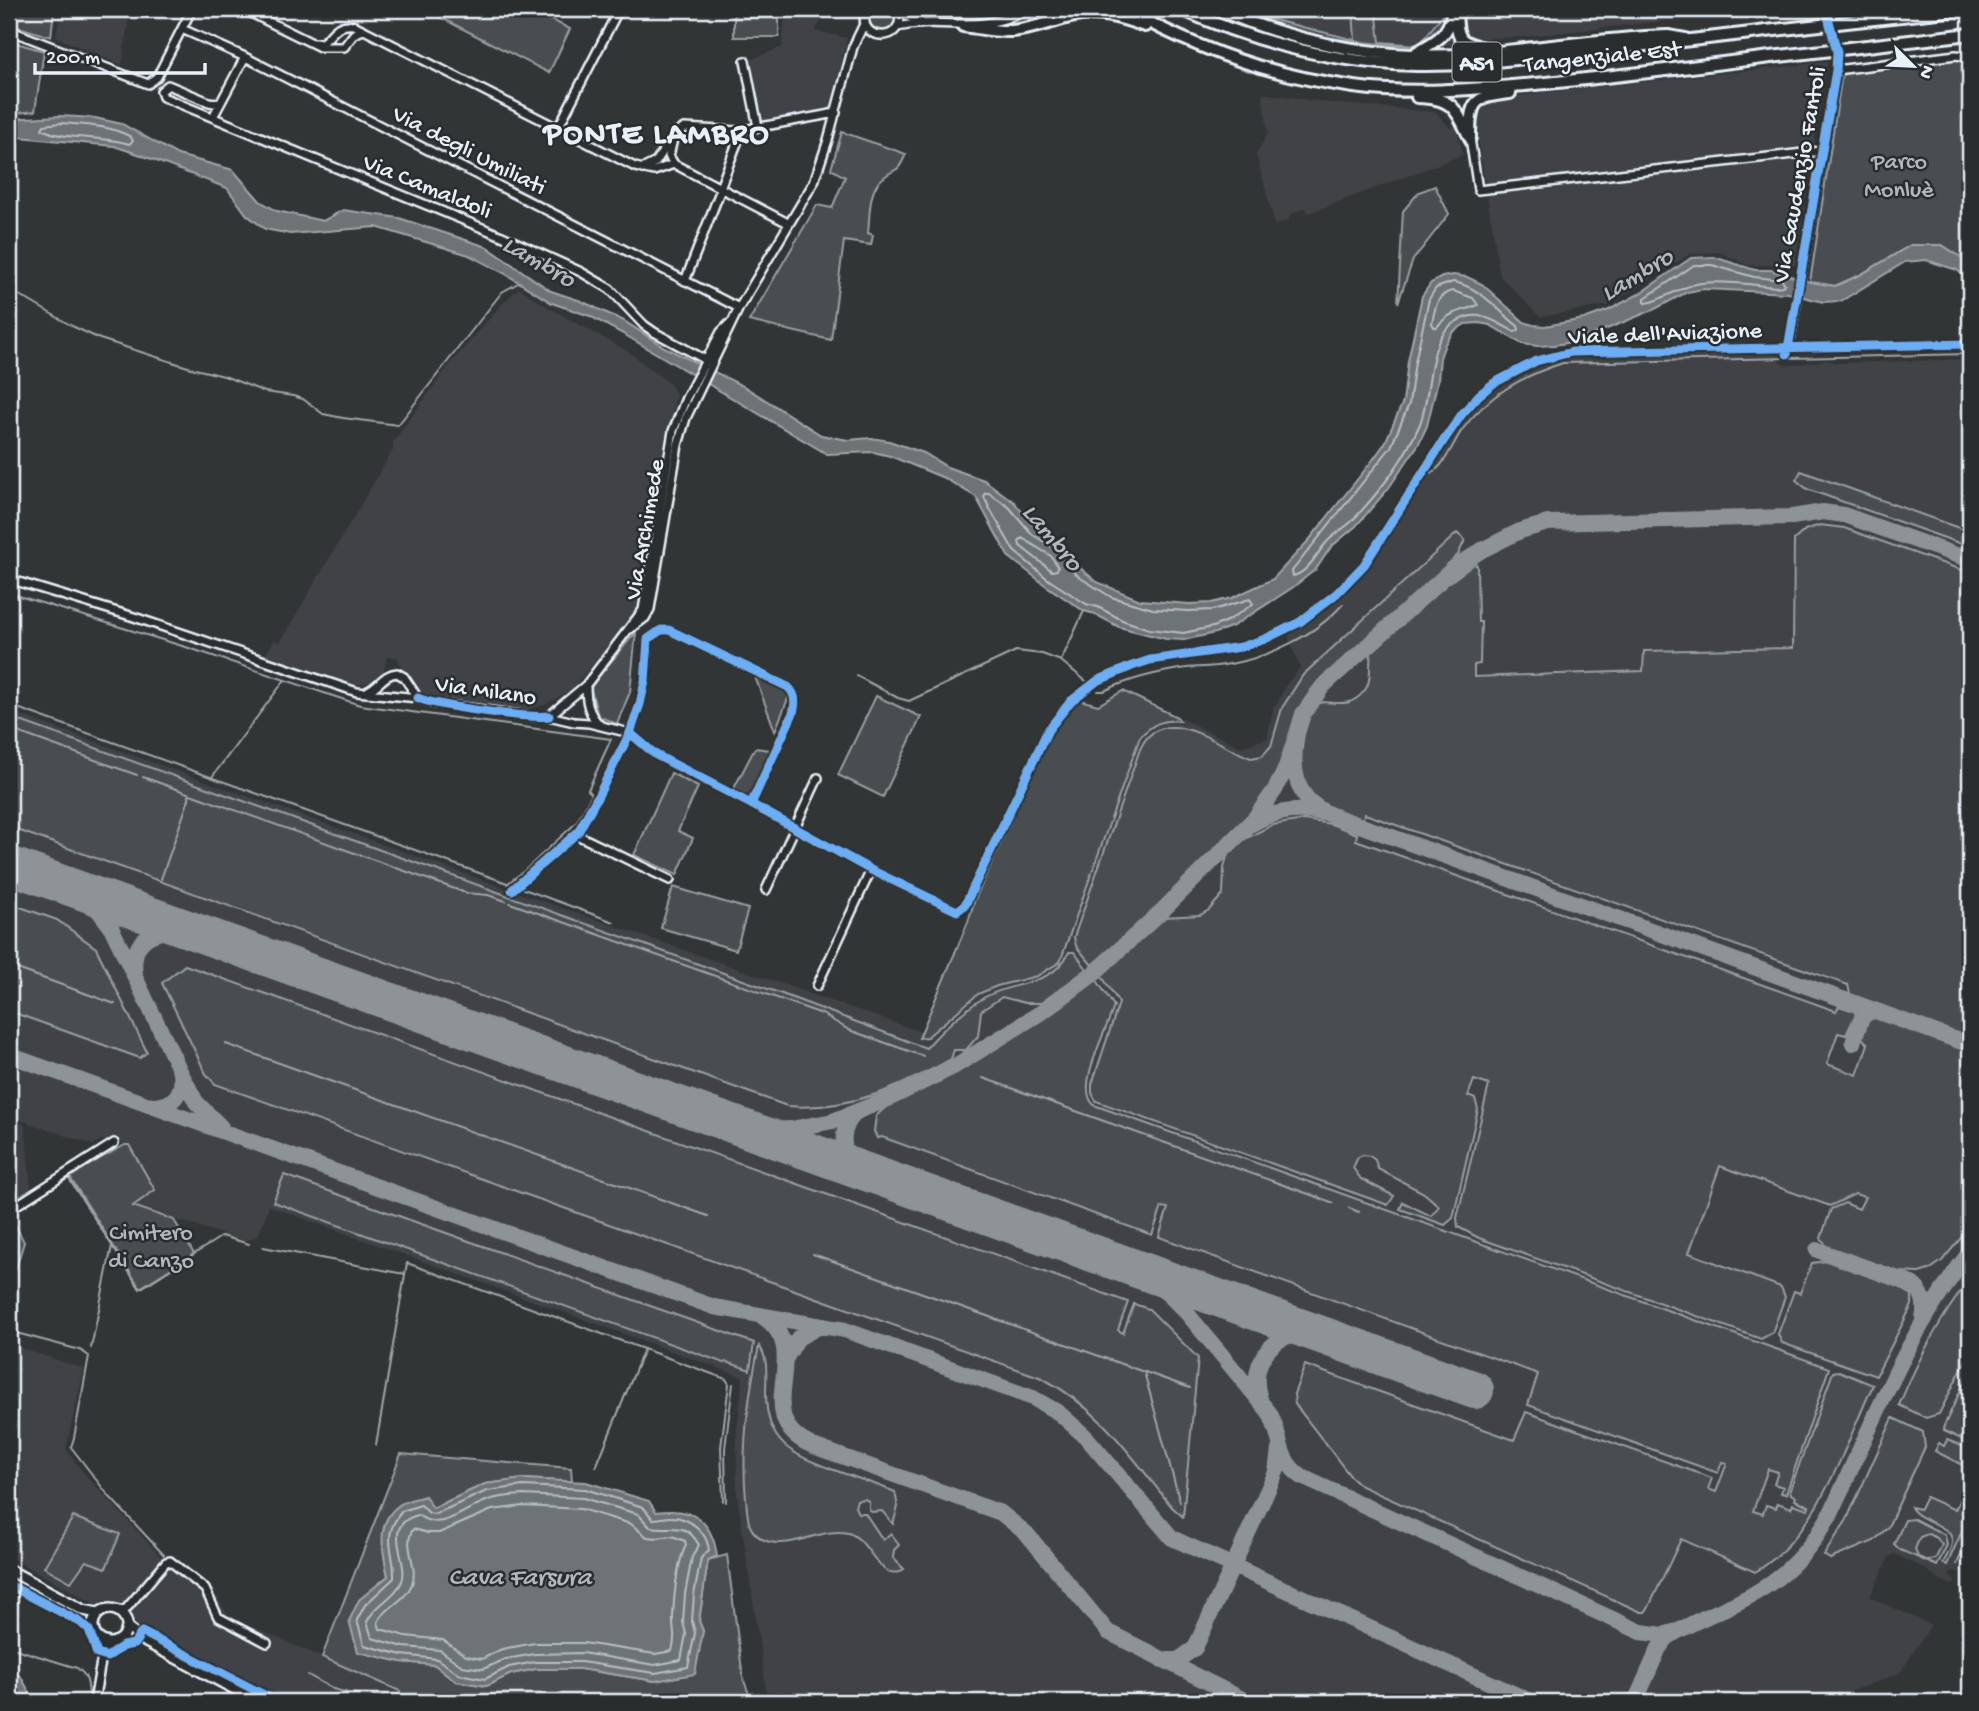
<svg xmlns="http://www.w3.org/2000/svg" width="1979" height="1711" viewBox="0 0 1979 1711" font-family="'Gochi Hand',sans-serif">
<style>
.built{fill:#3f4244}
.green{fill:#494d4f;stroke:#989fa4;stroke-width:2;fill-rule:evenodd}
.water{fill:#6e7376;stroke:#9fa5aa;stroke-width:2}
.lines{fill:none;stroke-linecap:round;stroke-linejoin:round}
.shore{stroke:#b7bfc4;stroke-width:2}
.stream{stroke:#9fa5aa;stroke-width:2}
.canal{stroke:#6e7376;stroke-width:6}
.taxiway{stroke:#8d9397;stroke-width:16}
.runway{stroke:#8d9397;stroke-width:38}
.minor-casing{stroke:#e8f1f8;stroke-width:12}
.major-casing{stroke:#e8f1f8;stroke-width:14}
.highway-casing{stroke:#e8f1f8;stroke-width:16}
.minor{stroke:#2a2d2e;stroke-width:7}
.major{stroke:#2a2d2e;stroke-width:9}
.highway{stroke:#2a2d2e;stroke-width:10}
.highway-bridge-casing{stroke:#e8f1f8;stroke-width:16;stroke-linecap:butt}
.highway-bridge{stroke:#2a2d2e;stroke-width:10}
.cycleway-casing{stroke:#2a2d2e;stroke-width:13}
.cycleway{stroke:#6dadf4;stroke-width:9}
.labels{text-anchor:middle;stroke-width:5;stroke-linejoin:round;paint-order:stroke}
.shield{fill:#2a2d2e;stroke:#afb6bb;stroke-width:2}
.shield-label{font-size:23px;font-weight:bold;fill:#e8f1f8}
.street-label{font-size:24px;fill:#e8f1f8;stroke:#2a2d2e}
.park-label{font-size:24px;fill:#b0b8bd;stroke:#2a2d2e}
.water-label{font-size:26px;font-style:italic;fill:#b1b8be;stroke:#2a2d2e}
.district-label{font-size:32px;font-weight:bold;letter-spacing:2px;fill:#e8f1f8;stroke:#2a2d2e}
</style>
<rect width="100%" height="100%" fill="#323536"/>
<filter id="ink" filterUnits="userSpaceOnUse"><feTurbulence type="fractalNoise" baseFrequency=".0143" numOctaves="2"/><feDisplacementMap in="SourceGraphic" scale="14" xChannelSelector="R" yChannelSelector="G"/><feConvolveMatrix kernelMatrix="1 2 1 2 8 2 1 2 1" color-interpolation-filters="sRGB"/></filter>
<g filter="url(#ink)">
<path class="built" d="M61 9H130L122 65 56 37Z
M786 9H829L815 31 847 38 832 108 760 124 750 60 782 47Z
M1353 9 1356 40 1237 10V9Z
M1376 9H1772L1521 37 1468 39 1461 46 1380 42Z
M1827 62 1795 265H1747L1719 252 1690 254 1609 305 1540 317 1500 276 1474 115 1478 105 1486 99Z
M1262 93 1330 103 1436 112 1450 128 1456 126 1463 155 1309 213 1305 208 1300 210 1290 215 1289 220 1275 225 1256 154 1268 133Z
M519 288 546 306 629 352 671 385 676 394 648 551 639 569 643 578 637 612 572 689 545 705 530 709 433 698 415 688 411 677 402 668 397 657H387L384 670 375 681 355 686 265 656 274 640 280 642 393 450V442L447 368 501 305Z
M1774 353 1781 356 1779 362 1786 366 1826 360 1840 363 1970 359V1550L1960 1572 1952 1571 1949 1577 1956 1580 1954 1584H1950L1936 1578 1928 1570 1894 1554 1889 1557 1870 1597 1931 1625 1900 1673 1839 1696 1841 1702H768L737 1494V1429L743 1377 269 1206 258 1236 245 1241 132 1206 155 1191 129 1145 101 1140 93 1145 9 1116V711L508 889 921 1032 968 922 975 899 1051 734 1074 704 1080 700 1098 705 1123 691 1241 747 1267 738 1274 705 1277 704 1285 686 1300 668 1288 636 1329 608 1370 564 1464 419 1490 393 1530 369 1575 356Z
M9 1119 25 1125 31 1190 9 1205Z
M9 1344 84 1369 66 1449 84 1473 162 1558V1562L127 1606 120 1607 109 1605 101 1607 9 1557Z
M181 1565 214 1592 229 1617 400 1691 399 1702H287L138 1626 130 1615 133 1609 170 1566Z"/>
<path class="green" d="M9 9H54L51 37 9 24Z
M424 9H529L570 29 549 73Z
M871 9H893C898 18 895 27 886 31L873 28 868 20Z
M1036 9H1110L1113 11H1091L1006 28 1008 23Z
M1353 9H1376L1380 42 1419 45 1444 13V9H1448C1448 30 1429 46 1408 46 1343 42 1298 35 1237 11L1355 40Z
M734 10H779V37H734Z
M9 41 44 51 35 111 9 114Z
M1959 57 1970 59V263L1942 245H1911L1860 275 1835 286 1810 282 1842 74 1844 72Z
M842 132 906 154C896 176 898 165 883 178 868 189 870 216 868 233L873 235 871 245 844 241 831 340 749 321 817 205 832 208 845 177 831 169Z
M1435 186 1449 214 1413 260 1398 303 1403 211 1419 192Z
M1801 471 1970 532V547L1807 489 1796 480Z
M1820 525 1844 528 1970 573V1038L1853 995 1850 994 1848 985 1365 814 1362 820C1317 804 1294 793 1303 740 1304 730 1308 712 1316 705 1328 696 1347 714 1365 690 1372 681 1369 663 1371 653L1446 585 1474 564 1477 565 1478 622H1481L1480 664 1474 665V677L1643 671 1644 651 1793 648 1794 540 1805 530Z
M1457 533 1465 540 1458 555 1312 689 1296 715 1276 775 1256 807 1149 914 1092 965 1076 946 1074 937 1140 749C1162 700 1218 746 1251 758L1262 756 1271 746 1282 708 1303 675Z
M636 632 630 692 617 724 598 716 591 690 592 684Z
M754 674 783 689 789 696 775 731Z
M1123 691 1177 717 1180 721C1163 719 1152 724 1140 737L1060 962 1037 976 997 986 978 994 927 1037 919 1038 968 922 975 899 1051 734 1066 713 1080 700 1098 705Z
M876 696 921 717 883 797 838 775Z
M9 717 782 994 926 1048C942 1030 963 1010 985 997 1013 981 1053 987 1069 952H1074L1087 969 1041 1003H1025L1002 997 981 1011 978 1036 966 1050H954L951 1059C899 1088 848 1111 787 1106L9 827Z
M755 748 770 750 772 755 752 796 746 797 733 790Z
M671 773 698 787 678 831 693 838 677 875 634 855Z
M1304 820 1331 824 1357 834 1356 840 1836 1011 1839 1006 1854 1011 1856 1014 1846 1035 1838 1033 1827 1064 1857 1075 1868 1044 1862 1038 1869 1019 1873 1017 1970 1051V1227L1942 1261 1929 1270 1919 1273 1899 1272 1827 1247 1821 1238 1831 1209 1845 1203 1859 1209 1865 1197 1855 1194 1830 1206 1720 1166 1689 1253 1781 1287 1785 1297 1772 1333 1761 1339 1479 1238 1458 1227 1457 1218 1489 1085 1474 1080 1468 1096 1475 1099 1478 1109 1453 1218 1445 1225 1400 1209 1403 1202 1431 1216 1439 1206 1424 1193 1378 1169 1375 1160 1370 1156 1363 1155 1358 1157 1353 1168 1361 1179 1394 1196 1388 1205 1096 1101 1092 1093V1084L1119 1003 1101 975 1164 917 1200 915 1209 910 1223 894 1224 868 1227 856 1243 840 1272 825Z
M673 887 748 909 736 950 661 928Z
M9 903 57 920 96 948 147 1052 140 1058 9 1011Z
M185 965 1128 1302 1118 1330 1123 1333 1134 1304 1149 1309 1198 1358 1183 1517 1172 1507C1130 1455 1102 1410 1042 1378L215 1084 206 1074 162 983Z
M1096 979 1114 1006C1108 1029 1074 1087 1094 1105L1829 1368 1786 1494 1781 1493 1783 1487 1774 1484 1778 1472 1768 1469 1753 1511 1763 1514 1766 1505 1776 1508 1778 1503 1791 1508 1793 1504 1808 1509 1809 1506 1795 1500 1796 1497 1791 1494 1790 1490 1833 1372 1839 1371 1873 1385C1844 1448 1817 1536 1755 1572L1681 1539 1648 1609 1645 1612H1641L1361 1486 1351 1477 1295 1404 1294 1394 1305 1365 1514 1440 1526 1412 1712 1478 1708 1489 1716 1492 1727 1463 1722 1462 1718 1473 1528 1405 1538 1374 1159 1237 1168 1208 1162 1207 1152 1235 882 1137 877 1138 874 1131 876 1116 888 1105 979 1059 1045 1017Z
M125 1145H129L155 1190 133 1206 174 1220 194 1254 140 1288 69 1176Z
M284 1175 754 1343 750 1370 727 1362 724 1363 273 1202Z
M11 1216 24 1242 9 1290V1217Z
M1827 1261 1899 1287 1912 1295V1305L1876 1376 1782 1343 1778 1334 1794 1291 1800 1293 1812 1263Z
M1970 1279V1352L1939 1414 1926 1418 1899 1405C1918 1360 1940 1317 1970 1279Z
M759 1346C769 1358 766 1377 766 1393 766 1444 791 1454 834 1470 854 1477 875 1484 895 1492L898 1507 893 1524 882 1511 872 1512 869 1510V1502L865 1499 857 1500 855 1507 858 1513H865L883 1540 891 1533 899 1545 894 1550 893 1558 904 1569 900 1572C876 1578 870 1539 848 1533 823 1527 795 1548 770 1542 761 1540 753 1533 750 1526 747 1518 747 1508 746 1499 741 1448 748 1396 759 1346Z
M1970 1370V1443L1944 1431 1943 1428Z
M1893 1418 1923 1432 1925 1447 1888 1527 1874 1541 1830 1559 1824 1555 1846 1521Z
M1947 1440 1970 1449V1469L1935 1451 1939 1443 1944 1446Z
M401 1454 571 1468 572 1482 523 1479 485 1484 433 1508 389 1516C379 1537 383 1553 388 1576L375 1588 349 1621 358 1651 401 1662 435 1665 456 1681 486 1686 511 1674 536 1669H580L655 1681 703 1631 699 1621 708 1560 727 1555 743 1678 749 1694 750 1702H401L400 1691 322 1657Z
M1970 1477V1513L1947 1565 1943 1563C1946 1557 1952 1549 1952 1542 1953 1524 1918 1522 1911 1507L1920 1509 1926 1497 1955 1510Z
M73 1517 120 1534 106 1568 86 1561 71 1582 44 1567Z
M1914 1519 1945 1535 1947 1545 1937 1566 1900 1550 1894 1544 1905 1520ZM1928 1534 1937 1538 1942 1545 1936 1558 1929 1561 1918 1557 1915 1549 1920 1537Z"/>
<path class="water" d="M60 116 95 118 122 124 178 155 233 170 260 201 277 211 323 221 343 210 399 218 487 247 551 291 581 301 624 321 664 347 745 387 821 435 848 440 871 438 889 441 924 453 947 467 984 480 1014 502 1037 530 1063 545 1073 562 1097 582 1140 600 1189 604 1211 603 1232 598 1273 579 1309 540 1372 461 1385 443 1403 402 1408 361 1422 296 1431 283 1442 277 1453 275 1467 277 1482 284 1524 322 1533 325 1545 326 1584 319 1609 310 1639 294 1691 258 1714 257 1755 270H1771L1810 282 1835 286 1860 275 1911 245H1942L1970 263V281L1957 270 1926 260 1905 262 1841 301 1823 302 1788 293 1704 289 1687 292 1655 309 1578 341 1554 345 1537 346 1522 344 1490 325 1479 323 1465 324 1453 332 1445 344 1440 358 1438 380 1427 426 1418 445 1388 489 1356 526 1331 547 1316 569 1292 588 1233 626 1215 633 1184 640 1166 639 1119 627 1095 614 1084 611 1045 585 1008 556 976 497 944 478 890 456 873 452 827 454 625 335 590 316 552 303 504 273 469 255 376 227 290 234 265 229 247 215 227 188 141 155 114 146 9 136V119Z
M523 1479 586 1482 649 1501 656 1512C692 1507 712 1519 717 1556L708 1560 699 1621 703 1631 695 1674 655 1681 580 1669H536L511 1674 487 1686 456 1681 435 1665 401 1662 358 1652 349 1621 359 1600 388 1576C383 1552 375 1523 398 1506 404 1500 417 1499 425 1496L433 1508 485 1484Z
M9 1670 21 1677 31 1695 28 1702H9Z"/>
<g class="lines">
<path class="shore" d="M60 123C85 125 109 125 131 137L133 141 129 144C102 135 65 141 42 129L44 125Z
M1694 265H1712L1754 277 1782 280 1785 284 1782 286 1775 287C1752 285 1725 280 1702 283 1684 284 1656 304 1645 303V298Z
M1453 282C1481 287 1497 310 1518 326L1519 330 1515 332C1492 320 1477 306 1451 325 1426 344 1432 397 1419 426 1404 460 1377 495 1351 522 1343 529 1333 535 1326 543 1316 554 1309 572 1293 576L1292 571 1391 447 1409 404 1415 362 1429 299 1436 288Z
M1453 291 1473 298 1478 305C1462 312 1450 310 1437 327H1434L1432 323C1435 309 1436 294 1453 291Z
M985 493H989L1009 507 1033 535 1058 550 1068 566 1079 577 1111 597 1153 609 1189 611 1213 610 1250 599 1253 604 1229 620 1213 627 1183 633 1149 629 1122 620 1098 607 1086 604 1049 580 1014 551 991 511 984 497Z
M1022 538 1051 556 1058 567 1057 570 1052 571 1020 546 1019 541Z
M523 1486 585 1489 643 1507 653 1519C659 1519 665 1517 671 1517 690 1517 707 1532 709 1550L701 1558 694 1595 692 1621 695 1633 688 1667 655 1673 581 1662H535L509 1667 485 1679 459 1674 437 1659 402 1655 364 1645 357 1620 365 1605 394 1578C395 1549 380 1538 402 1511L421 1505 429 1513 435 1514 487 1491Z
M523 1495 583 1498 638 1514 650 1527C673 1531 685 1520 699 1545L692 1557 685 1594 683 1622 686 1634 681 1660 655 1665 582 1653 535 1654 506 1659 483 1669 462 1666 440 1650 404 1647 372 1638 367 1622C374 1605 395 1598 402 1581 410 1560 379 1525 418 1515 442 1534 465 1507 489 1500 500 1496 512 1496 523 1495Z
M523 1506 581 1509 631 1524 647 1537 657 1538 672 1536 685 1541 686 1545C676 1566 674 1595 673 1617 672 1631 677 1635 672 1651L655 1654 583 1643H535L502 1649 482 1659 466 1656 443 1640 406 1636 380 1629 378 1622C385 1607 406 1601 412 1584 419 1565 402 1547 413 1529L428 1533H439L492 1510Z"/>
<path class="stream" d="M9 289 72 326 100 339 191 368 224 376 265 392 293 396 303 399 323 414 343 418 398 425 502 292 520 282
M1431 474C1446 464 1452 445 1462 430 1488 395 1522 376 1563 363L1970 354
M9 593 192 649 360 705 611 739 588 790 592 794 576 823 524 871 507 884
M1084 611 1061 661 1086 681
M857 676 898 698 909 701 1016 651 1042 654 1061 661
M1098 691H1104C1131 678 1158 672 1187 668 1201 667 1216 667 1230 664 1270 657 1317 634 1343 604
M9 705 510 884
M9 729 137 775
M143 777 466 893 488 895 506 901
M212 777 284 681
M161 879 189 799V794
M521 888 614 922
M510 903 822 1014 849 1030 923 1056
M9 966 115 1004
M226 1044 708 1216
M983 1078 1334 1203
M67 1176 140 1289 222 1236 249 1244
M1349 1208 1359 1212
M263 1247 404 1274
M813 1254 1144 1372 1180 1502
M9 1331 80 1350 89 1356 74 1438 71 1447 108 1495 164 1555
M91 1348 112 1246
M1145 1372 1190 1388
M376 1445 407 1263 726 1379 729 1384 721 1447 723 1501
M596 1467 644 1349
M726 1502 725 1448 733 1384
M1957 1564 1970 1535
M9 1647 77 1668C87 1675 88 1682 89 1694
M308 1675 333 1689 348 1693 441 1702"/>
<path class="canal" d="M776 1695H784L787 1702
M711 1702 762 1698"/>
<path class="taxiway" d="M1294 752C1294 778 1299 799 1323 812L1970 1045
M1252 824C1274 811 1297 808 1321 813
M63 884 98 910 111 927 181 1073C184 1093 173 1106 153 1106
M135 974C129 933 162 928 193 931
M1853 1043C1857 1030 1859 1012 1875 1011
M9 1055 714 1307 845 1330 1033 1398 1059 1413 1086 1437 1172 1538 1532 1702
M182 1075 196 1102 221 1127
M856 1113C841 1126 839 1150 854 1164 860 1169 868 1172 875 1175
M724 1121 770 1130 791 1129 833 1121 888 1099 955 1066 1045 1010 1092 975 1163 910 1252 822 1275 790 1287 766 1303 714 1323 686 1454 568 1482 550 1520 531 1548 523 1792 517 1823 512 1844 515 1970 560
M1817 1250 1912 1284C1924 1293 1926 1304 1923 1319
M1108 1258 1143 1276 1168 1294 1186 1312 1269 1412C1283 1437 1276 1459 1302 1477L1641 1632 1663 1635 1677 1631
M763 1317C817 1352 745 1417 813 1446L1001 1513 1027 1534 1108 1632 1248 1702
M786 1358 798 1338 822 1325
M1260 1399C1246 1359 1280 1325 1320 1334
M1162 1660H1178L1195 1648 1276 1472 1279 1449
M1635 1702 1659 1648 1667 1638C1693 1620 1723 1611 1750 1596 1785 1577 1811 1549 1830 1515 1872 1425 1908 1331 1970 1252"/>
<path class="runway" d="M9 865 1475 1390"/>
<g class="minor-casing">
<path id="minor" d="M243 9 320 47H344L354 34 363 30
M866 9C854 44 910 44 898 9
M899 13 921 22
M897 27C946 16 978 36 1028 9
M182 29 245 57 739 308
M9 30 148 84 157 77 192 9
M312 43H322C334 34 335 23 354 25L635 167 654 171 674 164
M745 61 758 127
M1836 70 1956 55 1970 57
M220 104 209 102 168 85 161 91 163 97 502 236 581 272 610 289 644 325 654 332 706 360
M213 117 245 57
M558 128 619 9
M1470 138 1478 190 1821 151
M674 164 669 156 674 135 684 128 738 131 836 113
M674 164 788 223
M642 169 656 162 669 142
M720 188 742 130
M685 281 721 189
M1789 346 1836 70 1837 52 1826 9
M9 579 134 617 357 692 418 698 432 703 537 717H553L574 722 589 723 630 733 656 755 751 804 871 870 957 911 965 905 1048 730 1071 701 1097 681 1132 666 1150 660 1241 647 1265 639 1300 622 1337 593 1364 565 1444 440 1462 414 1479 395 1494 383 1536 361 1572 352 1970 344
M630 629 645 618 650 609 678 445 686 418 739 308 814 182 828 140 853 47 865 22
M586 685C586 701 588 714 600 725
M368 691C379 686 384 674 397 673L404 677 418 698
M549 716 586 685 643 610 673 431 686 398 721 332 729 324
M575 834 670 880
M512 890 578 832 598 796 630 733 640 704 645 681 648 639 661 630H669L788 687C796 694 796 703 793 713L751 804
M766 890 818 778
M817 986 871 870
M9 1210 114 1143
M118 1611 126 1609 166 1562 170 1561 205 1589 218 1617 267 1643
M102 1655 115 1641
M94 1702 102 1656 100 1639"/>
</g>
<g class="major-casing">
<path id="major" d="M9 1570 83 1610 98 1613
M93 1626a17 17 0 1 1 34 0a17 17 0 1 1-34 0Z
M127 1627 146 1642 259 1702"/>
</g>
<g class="highway-casing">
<path id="highway" d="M937 9C957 15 978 14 998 9
M1125 9C1195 49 1273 76 1354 87 1406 94 1460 90 1512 86 1599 79 1684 68 1770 57
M1181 9C1256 43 1334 63 1417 65 1472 66 1527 57 1581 52 1643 45 1705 39 1766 31
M1217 9C1298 44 1386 61 1474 54 1531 49 1588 41 1645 37L1668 36 1685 39
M1456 9C1457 39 1457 42 1488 49
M1856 21 1965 9
M963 26C979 28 996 32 1012 31 1033 29 1051 22 1070 17 1096 10 1121 17 1145 26
M1858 47 1970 34
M1417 52C1434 42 1448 36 1452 15
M1417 97C1452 98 1455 107 1469 136
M1470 138C1470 101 1473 97 1510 93"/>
</g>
<use href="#minor" class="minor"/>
<use href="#major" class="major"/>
<use href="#highway" class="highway"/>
<g class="highway-bridge-casing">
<path id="highway-bridge" d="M1766 31 1856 21
M1770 57 1858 47"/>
</g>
<use href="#highway-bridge" class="highway-bridge"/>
<g class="cycleway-casing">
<path id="cycleway" d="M1787 354 1836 70 1837 52 1826 9
M418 698C436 706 530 719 549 716
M630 733 656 755 751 804 871 870 957 911 965 905 1048 730 1071 701 1097 681 1132 666 1150 660 1241 647 1265 639 1300 622 1337 593 1364 565 1444 440 1462 414 1479 395 1494 383 1536 361 1572 352 1970 344
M512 890 578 832 598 796 630 733 640 704 645 681 648 639 661 630H669L788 687C796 694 796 703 793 713L751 804
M9 1585 80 1622 89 1630 97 1654 107 1657 123 1646 134 1644 142 1632 278 1702"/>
</g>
<use href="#cycleway" class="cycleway"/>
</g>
</g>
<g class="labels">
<rect class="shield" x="1452.5" y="42.5" width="49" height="39" rx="5"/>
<g class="shield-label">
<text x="1477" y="70">A51</text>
</g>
<g class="street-label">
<text transform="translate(1602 55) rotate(-6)" y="8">Tangenziale Est</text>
<text transform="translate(470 149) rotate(27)" y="8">Via degli Umiliati</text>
<text transform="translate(1798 174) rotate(-80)" y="8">Via Gaudenzio Fantoli</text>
<text transform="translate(428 185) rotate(22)" y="8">Via Camaldoli</text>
<text transform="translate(1665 332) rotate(-2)" y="8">Viale dell'Aviazione</text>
<text transform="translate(643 529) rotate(-80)" y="8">Via Archimede</text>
<text transform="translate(486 689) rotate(8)" y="8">Via Milano</text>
</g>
<g class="park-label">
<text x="1899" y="168">Parco<tspan x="1899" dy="28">Monluè</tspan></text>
<text x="151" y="1239">Cimitero<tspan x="151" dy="28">di Canzo</tspan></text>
</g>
<g class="water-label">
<text transform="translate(540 260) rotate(30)" y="9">Lambro</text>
<text transform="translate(1636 273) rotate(-31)" y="9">Lambro</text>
<text transform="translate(1054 536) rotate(50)" y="9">Lambro</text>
<text x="520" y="1584">Cava Farsura</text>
</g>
<g class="district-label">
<text x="657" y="142">PONTE LAMBRO</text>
</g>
</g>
<rect width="1979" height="1711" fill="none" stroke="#2a2d2e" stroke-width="35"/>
<rect x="18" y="18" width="1944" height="1676" fill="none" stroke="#e8f1f8" stroke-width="2.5" filter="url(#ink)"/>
<g transform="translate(1913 66) rotate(114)" stroke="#2a2d2e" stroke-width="5" paint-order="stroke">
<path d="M0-5L12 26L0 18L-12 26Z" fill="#e8f1f8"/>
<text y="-10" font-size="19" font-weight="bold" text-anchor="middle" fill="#e8f1f8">N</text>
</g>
<path d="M35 63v10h170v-10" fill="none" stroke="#e8f1f8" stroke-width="3.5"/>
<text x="46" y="63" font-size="21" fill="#e8f1f8" stroke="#2a2d2e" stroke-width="5" paint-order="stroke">200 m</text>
</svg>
